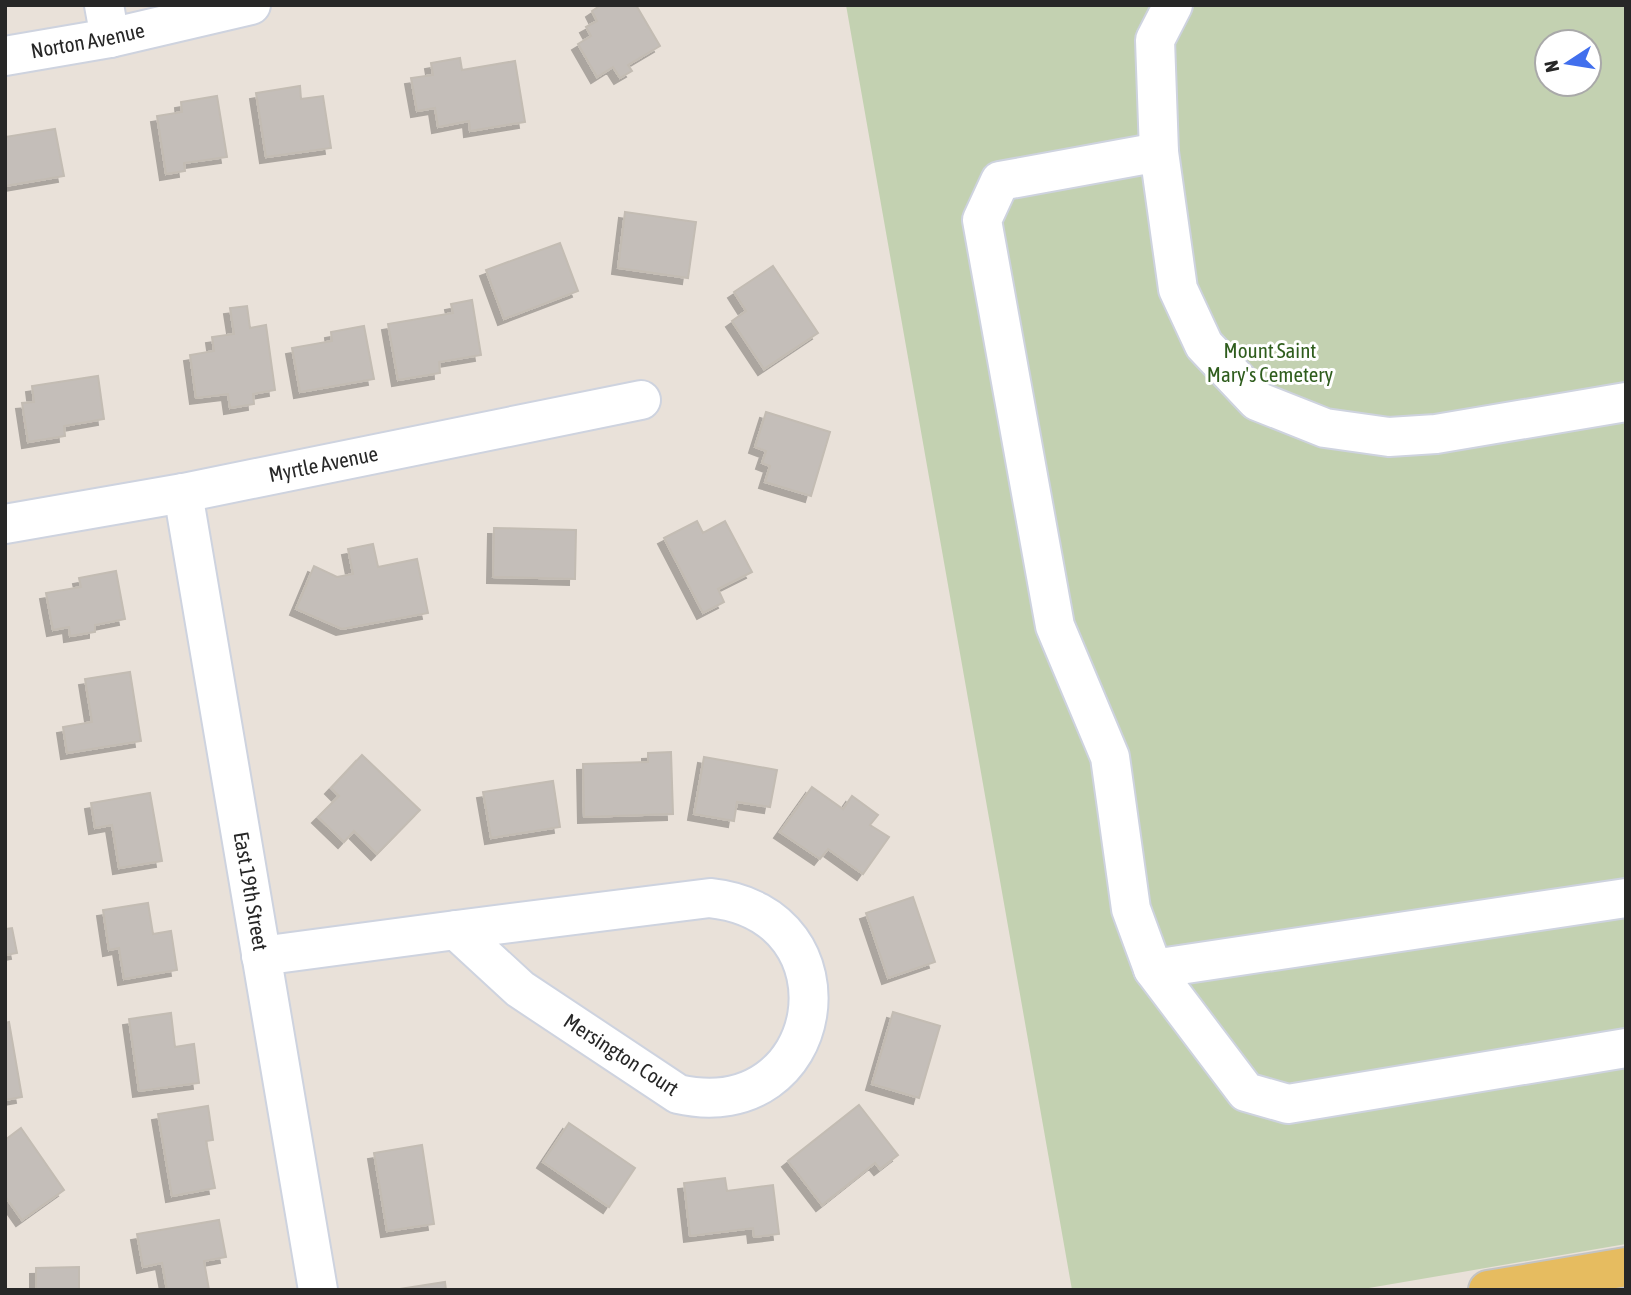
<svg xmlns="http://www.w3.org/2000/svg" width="1631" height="1295" viewBox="0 0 1631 1295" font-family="'Asap Condensed',sans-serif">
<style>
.cemetery{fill:#c3d1b1;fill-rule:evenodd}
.building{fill:#c4beb9;stroke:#c3bcb3;stroke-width:2;filter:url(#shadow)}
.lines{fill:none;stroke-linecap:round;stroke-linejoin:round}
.minor-casing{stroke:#ced3df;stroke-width:42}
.major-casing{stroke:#c3c3c3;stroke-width:42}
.minor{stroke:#fff;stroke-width:38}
.major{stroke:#e6bc60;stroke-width:38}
.labels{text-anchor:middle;stroke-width:6;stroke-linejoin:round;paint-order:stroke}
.street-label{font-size:21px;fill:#272727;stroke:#fff}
.park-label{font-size:21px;fill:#2f5d1d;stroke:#fff}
</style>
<defs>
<filter id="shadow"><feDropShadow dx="-6" dy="6" stdDeviation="0" flood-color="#0004"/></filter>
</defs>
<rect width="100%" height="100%" fill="#e9e1d9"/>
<path class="cemetery" d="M846 5H1626V1244L1357 1290H1072ZM1547 42H1589V84H1547Z"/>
<path class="building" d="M601 5H636L660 46 628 65 632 71 620 78 613 67 597 77 578 44 591 36 586 27 597 21 592 11Z
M460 58 462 70 515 61 525 122 470 131 469 121 438 127 435 108 417 111 411 78 433 75 431 63Z
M300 86 301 99 323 96 331 148 266 157 256 93Z
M217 96 227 157 184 163 185 171 166 174 157 116 182 112 181 102Z
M55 129 64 176 5 186V137Z
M625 212 696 222 688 278 618 268Z
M560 243 578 291 504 319 486 270Z
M773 266 818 333 764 369 732 321 746 311 734 292Z
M472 300 481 355 439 362 440 373 398 380 388 324 453 313 451 304Z
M247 306 250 328 266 325 275 390 253 394 254 404 230 408 228 394 196 398 190 355 214 351 212 337 234 334 230 308Z
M364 326 374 379 300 392 292 348 332 341 331 332Z
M98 376 104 419 64 426 65 436 28 442 22 403 34 402 32 386Z
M766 412 830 432 811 496 765 482 770 466 762 463 766 451 755 447Z
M697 521 703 533 725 521 752 572 718 589 724 602 703 613 664 538Z
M494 528 576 530 575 579 493 577Z
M373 544 378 567 417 559 428 613 342 629 296 609 314 566 337 577 353 574 348 549Z
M116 571 125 619 95 625V632L70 636 69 627 53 630 46 593 81 587 79 578Z
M130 672 141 741 67 753 63 727 92 722 85 679Z
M671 752 673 814 584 817 583 764 648 762V753Z
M362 755 420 810 377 854 354 831 344 842 318 817 339 796 331 788Z
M704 757 777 770 770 807 737 802 734 821 694 814Z
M553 781 560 827 491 838 483 792Z
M812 787 843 809 852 796 878 815 870 825 889 837 863 874 828 849 820 859 780 832Z
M150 793 162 861 119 868 112 825 95 828 91 803Z
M913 897 935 962 888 978 866 913Z
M148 903 153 934 171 931 177 970 124 979 119 948 109 950 103 910Z
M12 928 17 953 5 955V929Z
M893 1012 940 1026 919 1098 872 1084Z
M171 1013 175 1047 194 1044 199 1083 139 1091 129 1019Z
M9 1022 22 1097 5 1100V1023Z
M859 1105 898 1155 880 1169 875 1163 822 1205 788 1161Z
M208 1106 213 1140 206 1141 215 1188 172 1196 158 1114Z
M569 1123 635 1168 609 1207 543 1162Z
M21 1128 64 1190 22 1220 5 1196V1140Z
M422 1145 434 1224 387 1231 374 1153Z
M725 1178 727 1191 773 1185 779 1234 754 1237 753 1228 690 1236 684 1183Z
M219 1220 226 1257 204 1261 209 1290H167L162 1263 143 1267 137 1234Z
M79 1267V1290H36V1268Z
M445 1282 446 1290H399V1289Z"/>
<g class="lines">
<g class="minor-casing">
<g id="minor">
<path d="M104 5 110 38"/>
<path id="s1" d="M5 56 110 38 251 5"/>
<path d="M1159 152 1155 40 1173 5"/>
<path d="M1626 402 1436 434 1389 437 1325 428 1257 401 1204 345 1178 289 1159 152 1000 181 982 220 1055 626 1110 757 1131 909 1153 969 1626 898"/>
<path id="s2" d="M183 493 318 1290"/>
<path id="s3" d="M5 524 183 493 641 400"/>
<path d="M710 898C862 914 828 1128 678 1094L520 989 456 930Z"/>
<path d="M261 956 456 930"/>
<path d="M1153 969 1246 1092 1288 1104 1626 1048"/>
</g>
</g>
<g class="major-casing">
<path id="major" d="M1488 1290 1626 1267"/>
</g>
<use href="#minor" class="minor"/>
<use href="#major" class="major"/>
</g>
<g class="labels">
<g class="street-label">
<text dy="7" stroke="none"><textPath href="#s1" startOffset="84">Norton Avenue</textPath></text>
<text dy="7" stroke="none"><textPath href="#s3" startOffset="324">Myrtle Avenue</textPath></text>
<text dy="7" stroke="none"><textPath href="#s2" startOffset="404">East 19th Street</textPath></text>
<text transform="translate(621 1055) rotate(33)" y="7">Mersington Court</text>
</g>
<g class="park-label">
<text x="1270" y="358">Mount Saint<tspan x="1270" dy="24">Mary's Cemetery</tspan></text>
</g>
</g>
<rect width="1631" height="1295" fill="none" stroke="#272727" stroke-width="14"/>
<g transform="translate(1568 63) rotate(258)"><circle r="33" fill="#ffffff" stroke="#a9a9a9" stroke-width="2"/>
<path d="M0-5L12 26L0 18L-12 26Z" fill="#416fed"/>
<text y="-10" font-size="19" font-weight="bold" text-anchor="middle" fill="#272727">N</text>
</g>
</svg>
